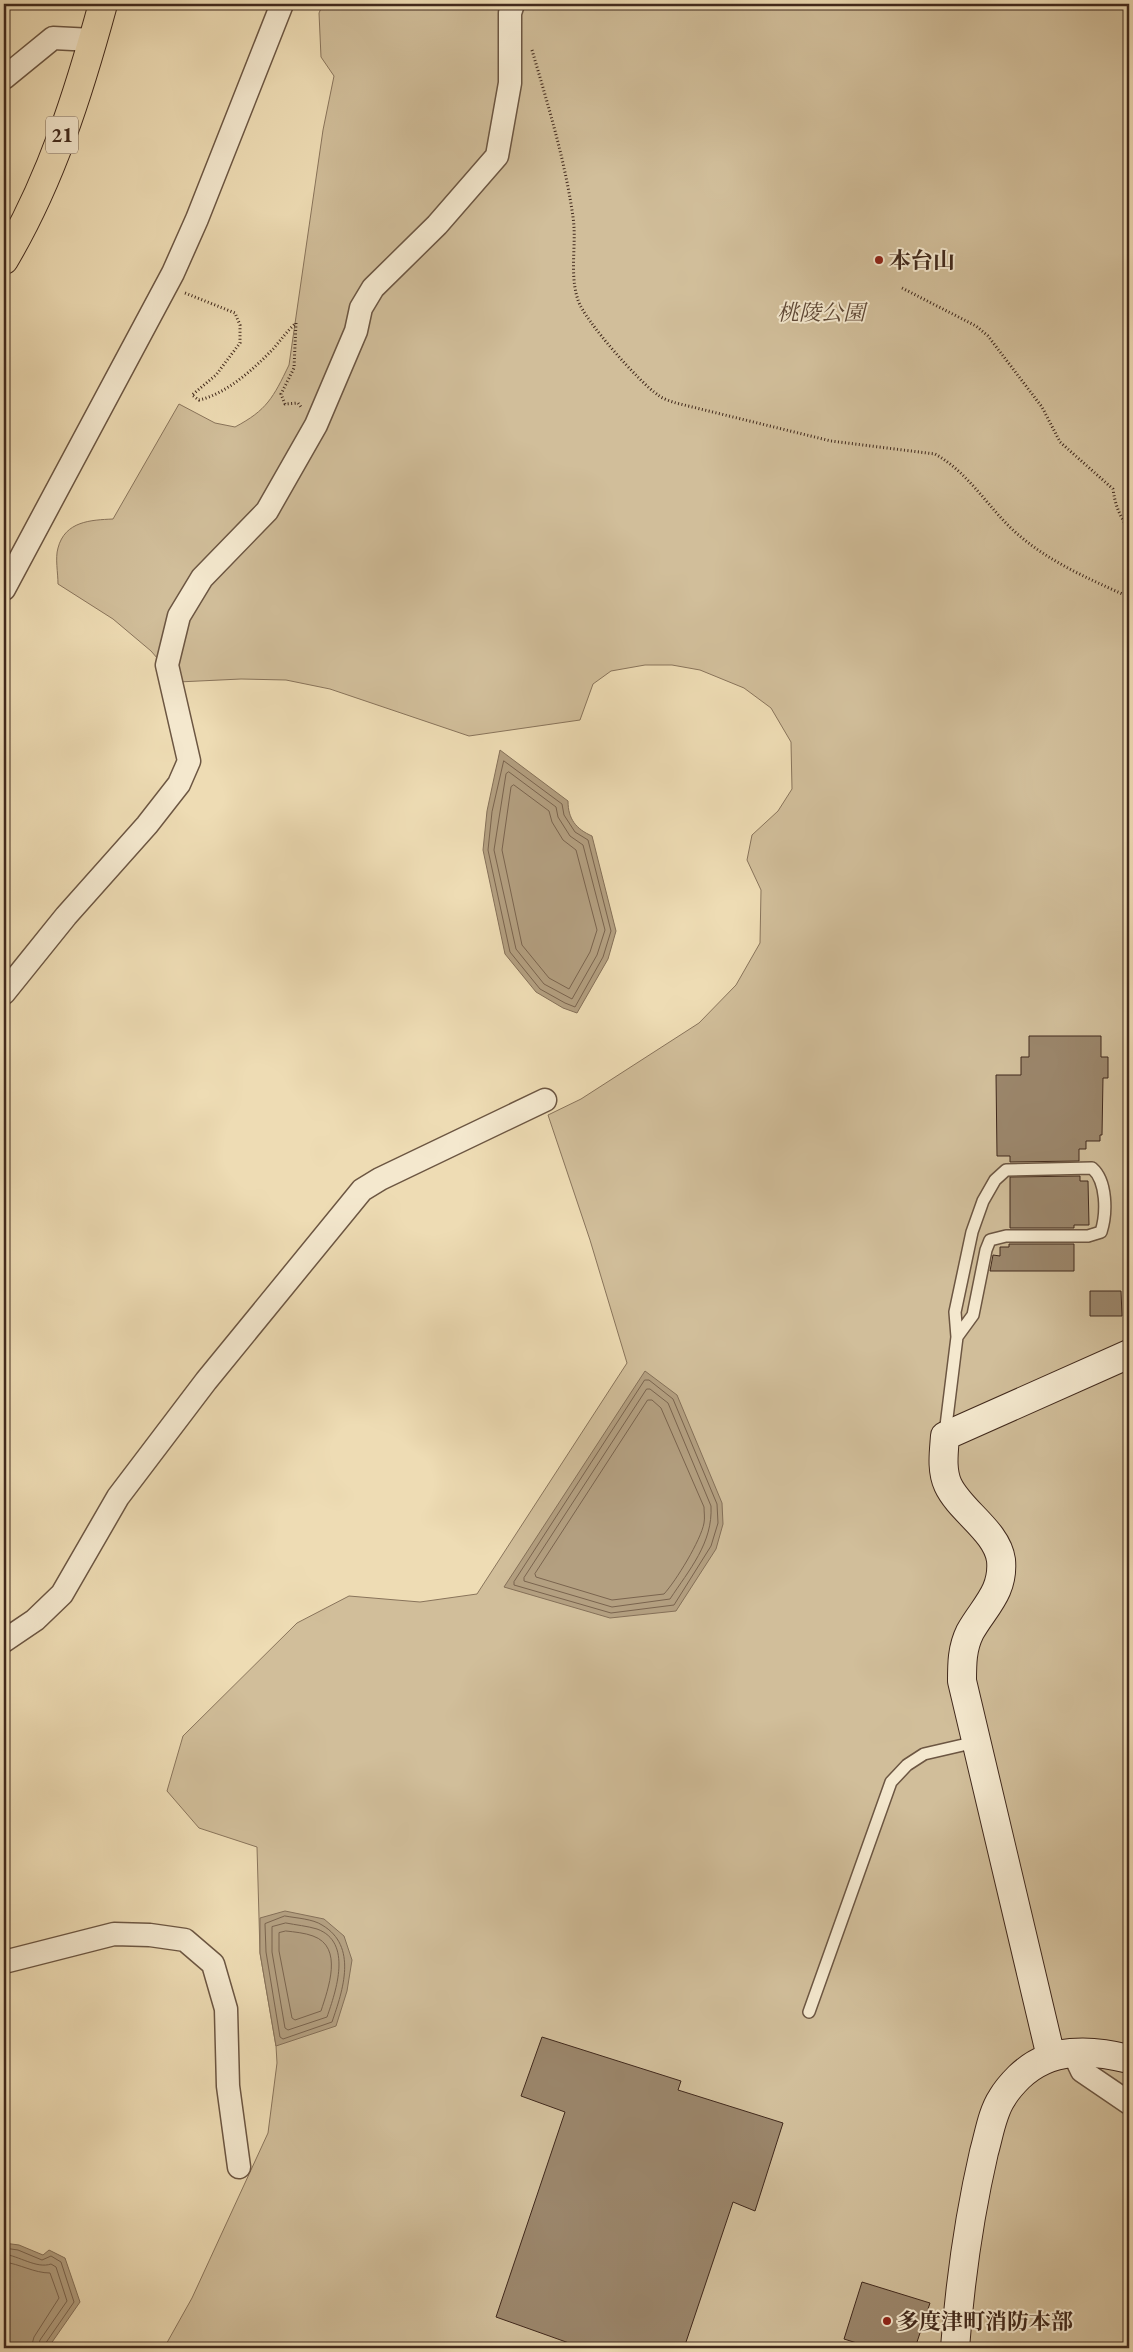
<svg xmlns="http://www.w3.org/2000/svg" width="1133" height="2352" viewBox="0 0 1133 2352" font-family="'EB Garamond','Noto Serif JP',serif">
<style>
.green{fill:#d1be9a;stroke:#89745b}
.water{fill:#b39f80;stroke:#857058}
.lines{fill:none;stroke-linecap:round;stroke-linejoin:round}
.shore{stroke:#7a644e;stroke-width:1}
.building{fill:#9b866b;stroke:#41291c}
.lane-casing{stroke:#6c5642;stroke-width:14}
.street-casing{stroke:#6c5642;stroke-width:25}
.secondary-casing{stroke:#41291c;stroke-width:30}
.primary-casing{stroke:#41291c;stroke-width:30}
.path{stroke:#41291c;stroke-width:3;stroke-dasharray:1 2.5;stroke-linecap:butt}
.lane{stroke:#f4e8ce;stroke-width:11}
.street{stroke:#f4e8ce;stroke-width:22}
.secondary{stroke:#f4e8ce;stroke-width:28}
.primary{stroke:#eedcb4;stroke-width:28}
.poi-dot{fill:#8f2418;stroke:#f4e8ce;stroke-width:2}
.labels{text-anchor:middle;stroke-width:4;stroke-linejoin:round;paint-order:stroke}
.shield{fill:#f4e8ce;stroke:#776251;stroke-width:1}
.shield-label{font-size:21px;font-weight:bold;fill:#41291c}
.poi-label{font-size:22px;font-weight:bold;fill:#41291c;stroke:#f4e8ce;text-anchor:start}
.park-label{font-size:22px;font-style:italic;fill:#5e4735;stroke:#f4e8ce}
</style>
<rect width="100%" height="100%" fill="#eedcb4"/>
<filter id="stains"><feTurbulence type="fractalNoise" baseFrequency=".004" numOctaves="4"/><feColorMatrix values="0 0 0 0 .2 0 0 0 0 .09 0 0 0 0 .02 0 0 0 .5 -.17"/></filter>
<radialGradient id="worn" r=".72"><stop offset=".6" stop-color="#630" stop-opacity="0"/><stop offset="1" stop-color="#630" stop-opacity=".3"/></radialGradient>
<path class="green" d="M323 4H1129V2348H164L192 2298 268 2133 277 2063 276 2046 260 1953 257 1847 199 1828 167 1791 183 1736 297 1623 349 1596 420 1602 477 1594 627 1363 590 1240 548 1115 581 1099 699 1023 736 985 760 943 761 890 747 860 752 835 778 811 792 789 791 742 771 708 744 688 700 670 672 665H645L611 671 593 684 580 720 469 736 330 689 286 680 241 679 178 682 151 651 113 619 58 584C58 573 55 558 58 548 65 521 91 520 113 519L179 404 215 423 235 427C267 410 273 398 289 365L323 130 334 76 321 57 319 13Z"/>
<path class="water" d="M500 750 568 801C568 819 576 829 592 836L616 931 608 959 577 1013 563 1008 536 992 505 954 483 850 487 811Z
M645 1371 677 1395 722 1503 723 1524 716 1549 676 1611 610 1618 504 1587Z
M285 1911 324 1919 344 1936 352 1960 347 1991 336 2026 276 2046 260 1953V1918Z
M4 2243 19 2245 43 2255 49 2250 65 2258 80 2302 48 2348H4Z"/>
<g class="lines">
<path class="shore" d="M504 761 562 804 564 815 575 832 588 840 611 931 603 957 575 1007 565 1003 540 989 510 952 488 850 492 812Z
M509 772 556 807 558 817 570 836 583 845 605 930 597 955 572 999 544 984 516 949 494 850 506 774Z
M514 785 549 811 552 822 563 840 576 850 597 930 590 952 569 989 549 978 522 945 502 850 511 787Z
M645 1380H649L673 1399 717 1504 718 1523 711 1546 674 1605 611 1613 514 1585V1582Z
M647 1389H650L668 1403 711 1506C713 1543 689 1570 670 1599L612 1607 524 1581V1578Z
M648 1400H652L661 1408 704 1507C704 1512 705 1518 704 1523 701 1540 676 1581 664 1594L612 1600 536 1577 535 1574Z
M285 1916C296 1918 313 1919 322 1925 358 1946 343 1990 332 2022L283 2039 280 2037 266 1952 265 1924Z
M286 1923C296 1925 307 1926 317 1929 353 1942 336 1991 327 2017L288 2030 285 2028 272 1952V1927Z
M286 1931C295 1932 305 1933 313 1936 344 1947 328 1989 321 2011L295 2020 292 2018 279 1951V1933Z
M4 2248 18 2250 42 2260 51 2256 61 2262 74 2302 45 2344V2348
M4 2254C19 2256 37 2269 51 2264L56 2267 67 2301 40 2340 38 2348
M4 2262C20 2264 34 2273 50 2273L59 2298 34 2337 31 2348"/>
</g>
<path class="building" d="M1029 1036H1101V1057H1108V1078H1103L1102 1135H1100V1141H1086V1149H1079V1161L1010 1162V1156H997L996 1075H1021V1057H1029Z
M1080 1176V1181H1088L1089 1225H1074V1228H1010V1177Z
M1009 1244H1074V1271H990L993 1255 1000 1256V1247H1009Z
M1090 1291H1121L1122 1316H1090Z
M542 2037 681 2081 678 2090 783 2123 755 2211 733 2202 684 2348H583L496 2317 565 2112 521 2096Z
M862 2282 930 2303 915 2348H858L860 2344 844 2339Z"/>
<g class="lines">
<g class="lane-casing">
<path id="lane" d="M945 1434 957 1337 955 1312 972 1232 983 1201 995 1180 1006 1170 1092 1168C1107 1181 1107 1213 1101 1232L1088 1236H1006L990 1240 986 1250 973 1315 957 1337
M809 2012 891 1782 907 1765 924 1754 976 1742"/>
</g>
<g class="street-casing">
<path id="street" d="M4 78 53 38 93 40
M4 589 173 273 197 219 282 4
M4 993 66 916 147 825 179 784 189 761 167 665 179 616 202 578 267 511 316 425 356 331 361 308 373 288 437 225 497 156 510 83V13L513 4
M4 1641 35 1620 62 1594 118 1497 206 1381 362 1190 380 1179 545 1100
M4 1962 114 1934 150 1935 185 1940 213 1964 226 2009 228 2086 239 2167
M1073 2052 1082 2071 1129 2103"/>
</g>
<g class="secondary-casing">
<path id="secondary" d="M1051 2057 962 1681C962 1664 962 1648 970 1632 984 1607 1004 1592 1001 1560 997 1531 960 1511 948 1485 941 1470 944 1451 945 1436L1129 1354
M955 2348C960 2282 969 2217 984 2152 989 2135 992 2113 1002 2098 1006 2091 1013 2083 1019 2077 1050 2047 1090 2049 1129 2059"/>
</g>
<g class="primary-casing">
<path id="primary" d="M4 260C51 181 79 92 103 4"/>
</g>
<path class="path" d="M532 50C548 105 565 160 573 217 577 244 569 273 578 300 584 320 640 383 658 395 663 399 670 401 676 403L831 441 935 454C968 472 987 506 1014 531 1047 561 1089 579 1129 597
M902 288 976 326 988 336 1042 407 1060 442 1113 489C1115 505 1120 517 1129 529
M185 293 235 313 240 325V343L216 375 192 395 199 400C226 394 254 369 273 349 281 340 287 331 296 323L294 368 281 394 285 404 298 403 301 407"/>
<use href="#lane" class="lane"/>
<use href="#street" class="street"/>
<use href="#secondary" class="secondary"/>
<use href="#primary" class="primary"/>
</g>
<g class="poi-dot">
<circle cx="879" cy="260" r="5"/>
<circle cx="887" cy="2321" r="5"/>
</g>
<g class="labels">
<rect class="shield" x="46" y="116.5" width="32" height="37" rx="4"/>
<g class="shield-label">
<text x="62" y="142">21</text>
</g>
<g class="poi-label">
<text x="889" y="268">本台山</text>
<text x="897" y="2329">多度津町消防本部</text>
</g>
<g class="park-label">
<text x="821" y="320">桃陵公園</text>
</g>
</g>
<rect width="1133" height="2352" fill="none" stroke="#eedcb4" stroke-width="20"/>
<rect x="5" y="5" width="1123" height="2342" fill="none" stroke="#41291c" stroke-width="2.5"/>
<rect x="10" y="10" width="1113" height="2332" fill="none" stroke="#41291c"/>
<rect width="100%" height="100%" filter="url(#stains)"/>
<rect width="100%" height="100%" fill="url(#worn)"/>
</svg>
